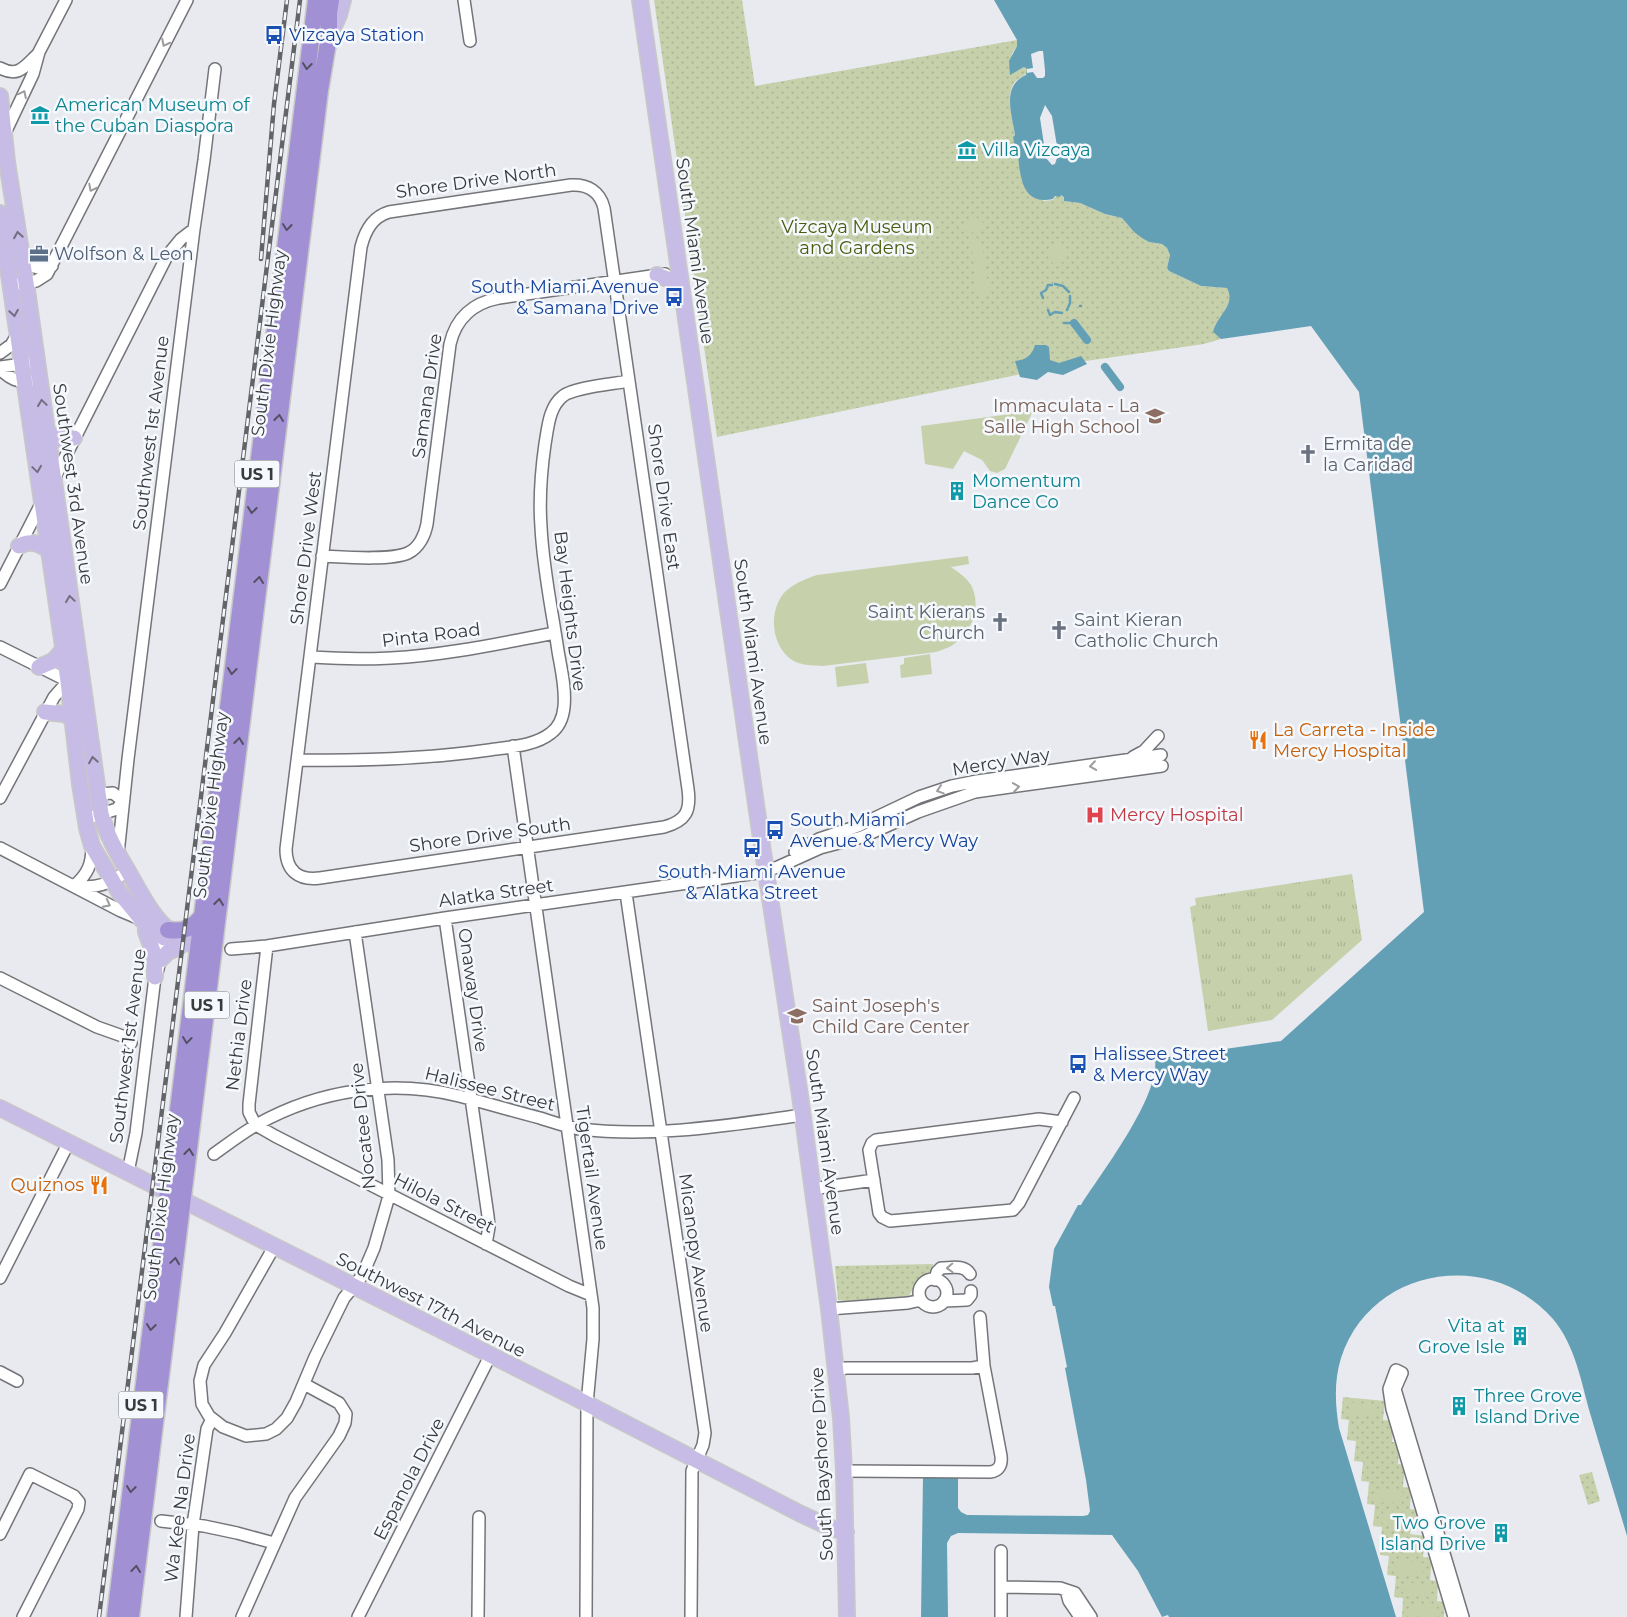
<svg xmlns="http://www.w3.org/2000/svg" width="1627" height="1617" viewBox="0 0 1627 1617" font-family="Montserrat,sans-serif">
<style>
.grass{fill:url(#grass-tufts)}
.park{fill:url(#park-dots)}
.garden{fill:#c6d1ab}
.water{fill:#64a0b5}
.pier{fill:#e8eaef}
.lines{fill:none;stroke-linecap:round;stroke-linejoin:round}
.stream{stroke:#64a0b5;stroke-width:2.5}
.canal{stroke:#64a0b5;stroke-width:8}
.minor-casing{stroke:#737579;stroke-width:14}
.major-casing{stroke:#c8c8c8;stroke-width:18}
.highway-casing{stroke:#c8c8c8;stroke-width:19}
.minor{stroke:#fff;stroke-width:11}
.major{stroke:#c7bce5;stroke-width:15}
.highway{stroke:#a290d4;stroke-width:16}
.rail-casing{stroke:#636467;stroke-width:4.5}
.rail{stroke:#f5f8fc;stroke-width:2.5;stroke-dasharray:8;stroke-linecap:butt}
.oneway{stroke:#9c9c9e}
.oneway2{stroke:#535062}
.oneway3{stroke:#726e80}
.labels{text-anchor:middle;stroke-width:5;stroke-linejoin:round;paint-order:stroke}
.shield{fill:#f5f8fc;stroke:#717376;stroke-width:1}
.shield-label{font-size:16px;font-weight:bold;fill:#393a3c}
.transit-label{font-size:18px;fill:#164399;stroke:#f5f8fc;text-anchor:start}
.culture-label{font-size:18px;fill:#0d838f;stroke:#f5f8fc;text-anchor:start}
.street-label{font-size:18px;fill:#393a3c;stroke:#f5f8fc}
.park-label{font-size:18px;fill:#4c5a0a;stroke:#f5f8fc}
.service-label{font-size:18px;fill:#4e5e75;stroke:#f5f8fc;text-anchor:start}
.education-label{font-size:18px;fill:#785e54;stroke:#f5f8fc;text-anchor:end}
.worship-label{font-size:18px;fill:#5b616d;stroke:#f5f8fc;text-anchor:start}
.food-label{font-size:18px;fill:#c56008;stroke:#f5f8fc;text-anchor:start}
.health-label{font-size:18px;fill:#be3a42;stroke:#f5f8fc;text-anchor:start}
</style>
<defs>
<pattern id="grass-tufts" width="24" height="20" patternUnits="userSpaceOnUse" patternTransform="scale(1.25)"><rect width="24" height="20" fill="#c6d1ab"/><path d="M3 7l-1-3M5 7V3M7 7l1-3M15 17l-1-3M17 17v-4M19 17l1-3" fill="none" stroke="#abb494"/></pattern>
<pattern id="park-dots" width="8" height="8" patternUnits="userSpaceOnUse" patternTransform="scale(1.25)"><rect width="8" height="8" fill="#c6d1ab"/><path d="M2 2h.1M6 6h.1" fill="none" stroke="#abb494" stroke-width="1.8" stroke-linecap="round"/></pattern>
</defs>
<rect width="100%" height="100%" fill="#e8eaef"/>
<path class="grass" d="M1352 874 1362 940 1272 1020 1208 1031 1190 907 1196 905 1195 898Z"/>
<path class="park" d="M654 0H742L755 86 1017 40V46L1012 53 1010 74 1024 67 1027 69V73C1023 77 1018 78 1014 83 1005 97 1013 120 1015 135L1013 137 1014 144 1017 145 1022 182 1044 201 1053 200 1056 196 1061 195 1064 197V201L1080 203 1105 214 1122 218 1134 232 1149 242 1162 244 1167 248 1170 255 1167 268 1169 271 1201 286 1227 288C1236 306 1217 315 1213 332L1221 339 1204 344 1079 362 717 437Z
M933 1264 932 1272 919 1279 908 1297 845 1301 838 1300 835 1266Z
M1343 1397 1385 1401 1383 1420 1394 1421 1392 1442 1400 1443 1398 1464 1405 1465 1403 1487 1411 1488 1410 1509 1418 1510 1417 1530 1411 1529 1410 1534 1425 1536 1423 1557 1432 1558 1430 1580 1438 1581 1437 1601 1445 1602 1444 1617H1402L1403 1598 1394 1597 1396 1576 1387 1575 1389 1556 1380 1555 1382 1527 1373 1526 1375 1505 1367 1504 1369 1482 1361 1481 1363 1462 1354 1461 1356 1441 1347 1440 1349 1420 1341 1419Z
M1592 1472 1600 1501 1588 1505 1579 1475Z"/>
<path class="garden" d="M979 218 984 224 982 231C974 232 965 236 962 227L965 220Z
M976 238 981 240 989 290 984 295 977 293 971 241Z
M1060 244 1067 250V257L1063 262 1054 264 1049 259 1047 253 1053 245Z
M1033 411 1005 469 997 473 990 471 982 460 964 451 953 469 925 464 921 426Z
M968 556 969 564 951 567C958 572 966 577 971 585 982 606 972 632 954 644 949 648 941 650 936 652L823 666C813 665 801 666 792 660 772 646 768 614 783 594 792 584 805 579 817 575Z
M930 654 932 674 901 678 900 665 904 664V658Z
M866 663 869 683 837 687 835 667Z
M1350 1402 1377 1405 1376 1417 1349 1415Z
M1376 1489 1403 1492 1402 1504 1375 1502Z
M1383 1511 1410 1513 1409 1526 1382 1523Z
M1391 1539 1418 1541 1417 1554 1390 1551Z
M1397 1561 1424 1563 1423 1575 1396 1573Z
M1404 1582 1431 1585 1430 1597 1403 1595Z
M1410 1604 1437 1606 1436 1617 1409 1616Z"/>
<path class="water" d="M994 0H1627V1536C1615 1495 1602 1454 1590 1413 1581 1381 1575 1345 1553 1319 1491 1248 1371 1266 1341 1358 1334 1381 1335 1404 1339 1428L1396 1617H1169L1168 1615 1162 1617 1138 1571 1112 1535 958 1533 951 1536 947 1543 948 1617H921L923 1477H958V1508L961 1512 967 1515 1083 1516 1088 1515 1090 1511 1086 1480 1065 1368 1067 1367 1055 1306H1053L1049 1287 1054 1249 1078 1205H1081C1102 1172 1160 1097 1155 1059L1281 1041 1424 912 1359 392 1311 326 1221 339 1213 332C1217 315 1236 306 1227 288L1201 286 1169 271 1167 268 1170 255 1167 248 1162 244 1149 242 1142 238 1134 232 1122 218 1105 214 1080 203 1064 201V197L1061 195 1060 197 1055 196 1053 199C1018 207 1020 168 1017 145L1014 144 1013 137 1015 135C1012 114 1001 86 1026 75L1027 69 1024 67 1010 75 1009 61 1017 46V40Z
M1035 345H1046L1049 347 1050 360 1059 363 1081 356 1087 364 1063 375 1048 372 1037 380 1020 377 1015 361C1025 360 1032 356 1035 345Z"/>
<path class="pier" d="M1039 51H1043L1045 70V76L1043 78H1037L1033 72 1027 73V69L1033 68 1031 54Z
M1045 105 1052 116 1058 152 1057 158 1055 164 1052 165 1046 158 1040 118Z"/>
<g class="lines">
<path class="stream" d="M1055 284 1063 286 1069 292
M1043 298 1041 293 1046 290 1048 285H1052
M1080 306H1081
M1048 310 1050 315 1055 312 1062 313
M1067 310 1070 303V296
M1064 323H1074"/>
<path class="canal" d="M1074 323 1087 340
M1105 367 1120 387"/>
<g class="minor-casing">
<path id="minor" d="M464 0 470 41
M0 68C19 78 25 66 38 54
M5 133 33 74 39 52 66 0
M571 185C587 184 600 191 604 208L688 789C691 811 686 821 664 827L320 878C299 881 286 871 286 849L361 247C365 231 372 217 389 212Z
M23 263 41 269 52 266
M19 284 36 281 47 274 187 0
M0 353 11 345 17 335
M0 367 30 363
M0 369C10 379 18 383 31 381
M53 481 167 256 181 239 194 229
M322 556C343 557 390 561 408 553 419 548 425 535 427 524L450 344C456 318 473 303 499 298L665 274
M0 584 42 502
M0 647 68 681 54 697 0 798
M310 657C337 658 364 660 391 658 447 655 501 643 555 633
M513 746 593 1308V1339L587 1404 586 1617
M1133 757 1144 751 1158 736
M297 760C361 761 426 759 489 750 509 747 535 746 551 733 559 727 563 717 564 707 566 688 561 669 558 651 552 610 543 569 541 527 539 500 541 472 545 444 548 427 549 407 563 396 575 387 614 384 629 381
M98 794 113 793 123 801
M85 819 117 809 123 801
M0 848 121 911 140 919
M795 852 819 839 858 826 919 797 952 786 977 781 1161 755
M118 854 128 759 194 229 204 160 215 69
M74 886C88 874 92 864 92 846
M76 886C100 889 108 883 128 871
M626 893 705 1433 703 1445 692 1471 691 1617
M445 918 488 1216 489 1227 486 1244
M267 946 249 1104V1112L253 1120 256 1125 275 1136 569 1286 591 1295
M231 949 267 946 445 918 757 873 778 867 820 848 862 837 918 812 975 792 1162 766
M0 978 97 1027 128 1038 131 1043
M1062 1122 1039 1119 876 1140 872 1143 869 1150 879 1213 882 1217 890 1221 1013 1210 1019 1203 1074 1098
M214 1154C228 1144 242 1133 258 1124 319 1090 391 1079 459 1096 486 1103 513 1111 540 1118 553 1122 566 1127 580 1129 654 1138 730 1125 803 1115
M128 1172 136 1133 155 977C162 963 160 946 160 930
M812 1189 874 1180
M274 1247 225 1333 204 1365 200 1381 202 1404 209 1416 223 1427 246 1436 266 1434 276 1429 287 1418 296 1402 315 1357 344 1298 362 1276 374 1248 387 1203 389 1195 388 1160 355 932
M0 1278 69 1142
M919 1293a14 14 0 1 1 28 0a14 14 0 1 1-28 0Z
M935 1280 937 1272 941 1268C951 1268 964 1264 970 1274
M944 1301 967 1300 971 1295V1291
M829 1309 908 1303 921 1300
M835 1370 846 1368H972L984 1366
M0 1372 17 1381
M844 1471 990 1472C999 1471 1002 1465 1001 1456L984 1366 980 1317
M161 1521 204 1526 237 1533 274 1543
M0 1534 30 1474 74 1496 79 1502 78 1509 23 1617
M1001 1587 1060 1588 1075 1593 1091 1617
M1066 1590 1069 1601 1080 1617
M186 1617 193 1525 207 1429 212 1419
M242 1617 295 1498 339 1436 345 1423 346 1414 339 1403 304 1384
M358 1617 490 1356
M478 1617 479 1517
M1001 1617V1551
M1454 1617 1392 1409 1389 1389 1396 1370 1402 1373 1395 1389 1463 1617"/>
</g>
<g class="major-casing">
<path id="major" d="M640 0 760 832 800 1096 829 1309 841 1418 844 1471 847 1617
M329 37 339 15 343 0
M0 96 7 162 26 283 101 814C107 836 118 854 129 873 150 910 164 940 209 950
M0 213 68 681 80 784 87 828 92 846 119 892 142 920 164 938
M657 275 681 284
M46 432 61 439 74 438
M19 546C31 540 38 543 49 550
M39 667 53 661 63 650
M45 712 64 714 73 719
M146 924V932L154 954 155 977
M160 960 168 952 179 947
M0 1108 572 1396 799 1513 831 1528 846 1532"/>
</g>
<g class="highway-casing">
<path id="highway" d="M168 930C184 932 192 929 202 916
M115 1617 316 0
M131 1617 320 90 329 37V13L331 0"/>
</g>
<use href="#minor" class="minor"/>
<use href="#major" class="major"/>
<use href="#highway" class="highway"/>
<g class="rail-casing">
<path id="rail" d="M261 259 274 104 287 0
M99 1617 300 0"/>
</g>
<use href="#rail" class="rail"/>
</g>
<defs><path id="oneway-chevron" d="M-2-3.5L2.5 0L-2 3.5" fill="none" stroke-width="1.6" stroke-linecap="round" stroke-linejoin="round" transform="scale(1.25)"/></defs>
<g class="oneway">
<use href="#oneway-chevron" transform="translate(165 43) rotate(117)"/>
<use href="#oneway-chevron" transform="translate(23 94) rotate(-64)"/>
<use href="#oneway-chevron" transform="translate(92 188) rotate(117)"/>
<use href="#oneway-chevron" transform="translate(1093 766) rotate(172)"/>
<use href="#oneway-chevron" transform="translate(1016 787) rotate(-8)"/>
<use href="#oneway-chevron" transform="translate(940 790) rotate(162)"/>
<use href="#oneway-chevron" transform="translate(107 904) rotate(28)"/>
<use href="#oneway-chevron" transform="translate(950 1268) rotate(178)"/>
</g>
<g class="oneway2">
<use href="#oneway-chevron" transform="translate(307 66) rotate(97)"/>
<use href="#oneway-chevron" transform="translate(287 227) rotate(97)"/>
<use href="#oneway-chevron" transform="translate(279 418) rotate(-83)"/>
<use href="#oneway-chevron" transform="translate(252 510) rotate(97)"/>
<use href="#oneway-chevron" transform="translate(259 580) rotate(-83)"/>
<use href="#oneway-chevron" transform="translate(232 671) rotate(97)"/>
<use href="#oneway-chevron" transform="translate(239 741) rotate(-83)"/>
<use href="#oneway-chevron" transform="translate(219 902) rotate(-83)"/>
<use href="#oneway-chevron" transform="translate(187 1040) rotate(97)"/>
<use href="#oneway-chevron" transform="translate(189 1152) rotate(-83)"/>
<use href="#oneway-chevron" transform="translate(175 1261) rotate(-82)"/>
<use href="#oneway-chevron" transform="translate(151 1327) rotate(97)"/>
<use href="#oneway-chevron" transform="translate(131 1489) rotate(97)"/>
<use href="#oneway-chevron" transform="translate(136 1569) rotate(-83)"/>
</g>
<g class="oneway3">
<use href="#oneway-chevron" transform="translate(18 235) rotate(-99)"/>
<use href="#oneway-chevron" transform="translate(14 313) rotate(81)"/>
<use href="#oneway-chevron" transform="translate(42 403) rotate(-98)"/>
<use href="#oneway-chevron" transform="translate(37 469) rotate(82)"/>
<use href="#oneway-chevron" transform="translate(70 599) rotate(-98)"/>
<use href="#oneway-chevron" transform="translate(93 760) rotate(-99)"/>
</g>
<defs>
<g id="bus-bare" transform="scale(1.5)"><path d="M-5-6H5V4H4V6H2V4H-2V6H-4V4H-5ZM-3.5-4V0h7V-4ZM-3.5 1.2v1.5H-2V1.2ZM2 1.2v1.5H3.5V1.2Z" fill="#1a4fb4" stroke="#f5f8fc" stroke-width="2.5" paint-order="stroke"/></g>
<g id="museum-bare" transform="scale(1.5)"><path d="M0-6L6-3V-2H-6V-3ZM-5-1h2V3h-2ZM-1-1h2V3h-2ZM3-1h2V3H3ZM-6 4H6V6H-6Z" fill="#0f9aa8" stroke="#f5f8fc" stroke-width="2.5" paint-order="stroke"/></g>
<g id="office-bare" transform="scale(1.5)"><path d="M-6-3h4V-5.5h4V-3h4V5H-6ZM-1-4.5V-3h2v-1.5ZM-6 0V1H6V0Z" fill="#5c6f8a" stroke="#f5f8fc" stroke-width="2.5" paint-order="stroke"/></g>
<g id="school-bare" transform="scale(1.5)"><path d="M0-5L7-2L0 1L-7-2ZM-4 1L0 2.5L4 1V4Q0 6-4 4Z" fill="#8d6e63" stroke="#f5f8fc" stroke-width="2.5" paint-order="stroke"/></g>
<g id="church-bare" transform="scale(1.5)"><path d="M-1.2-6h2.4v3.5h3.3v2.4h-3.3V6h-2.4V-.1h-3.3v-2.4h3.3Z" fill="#6b7280" stroke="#f5f8fc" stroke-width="2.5" paint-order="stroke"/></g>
<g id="building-bare" transform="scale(1.5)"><path d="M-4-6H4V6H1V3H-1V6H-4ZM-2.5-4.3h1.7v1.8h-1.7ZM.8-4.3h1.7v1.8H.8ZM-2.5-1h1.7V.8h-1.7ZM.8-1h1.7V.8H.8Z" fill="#0f9aa8" stroke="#f5f8fc" stroke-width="2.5" paint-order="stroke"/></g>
<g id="restaurant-bare" transform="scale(1.5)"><path d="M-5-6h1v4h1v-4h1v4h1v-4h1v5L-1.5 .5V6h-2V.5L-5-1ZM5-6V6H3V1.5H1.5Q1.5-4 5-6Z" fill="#e8710a" stroke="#f5f8fc" stroke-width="2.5" paint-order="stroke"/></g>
<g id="hospital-bare" transform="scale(1.5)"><path d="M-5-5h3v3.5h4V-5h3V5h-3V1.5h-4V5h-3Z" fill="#e0444e" stroke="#f5f8fc" stroke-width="2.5" paint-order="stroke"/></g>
</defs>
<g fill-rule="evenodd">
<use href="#bus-bare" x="274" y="35"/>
<use href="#museum-bare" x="40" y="115"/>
<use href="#museum-bare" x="967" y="150"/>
<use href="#office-bare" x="39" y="254"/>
<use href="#bus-bare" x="674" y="297"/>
<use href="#school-bare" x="1155" y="416"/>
<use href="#church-bare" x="1308" y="454"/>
<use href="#building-bare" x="957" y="491"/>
<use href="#church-bare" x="1000" y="622"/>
<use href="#church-bare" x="1059" y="630"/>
<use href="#restaurant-bare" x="1258" y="740"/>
<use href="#hospital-bare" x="1095" y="815"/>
<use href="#bus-bare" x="775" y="830"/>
<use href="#bus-bare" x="752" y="848"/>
<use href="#school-bare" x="797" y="1016"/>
<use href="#bus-bare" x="1078" y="1064"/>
<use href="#restaurant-bare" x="99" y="1185"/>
<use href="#building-bare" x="1520" y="1336"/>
<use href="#building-bare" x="1459" y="1406"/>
<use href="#building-bare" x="1501" y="1533"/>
</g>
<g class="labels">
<g class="shield">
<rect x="234.5" y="460.5" width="45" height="27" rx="4"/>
<rect x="184.5" y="991.5" width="45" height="27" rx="4"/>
<rect x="118.5" y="1391.5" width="45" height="27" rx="4"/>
</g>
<g class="shield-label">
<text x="257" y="480">US 1</text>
<text x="207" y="1011">US 1</text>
<text x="141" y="1411">US 1</text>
</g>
<g class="transit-label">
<text x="289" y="41">Vizcaya Station</text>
<text x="659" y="293" text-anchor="end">South Miami Avenue<tspan x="659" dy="21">&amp; Samana Drive</tspan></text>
<text x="790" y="826">South Miami<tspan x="790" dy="21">Avenue &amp; Mercy Way</tspan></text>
<text x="752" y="878" text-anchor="middle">South Miami Avenue<tspan x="752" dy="21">&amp; Alatka Street</tspan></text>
<text x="1093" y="1060">Halissee Street<tspan x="1093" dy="21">&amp; Mercy Way</tspan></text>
</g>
<g class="culture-label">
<text x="55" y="111">American Museum of<tspan x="55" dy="21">the Cuban Diaspora</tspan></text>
<text x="982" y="156">Villa Vizcaya</text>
<text x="972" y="487">Momentum<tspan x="972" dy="21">Dance Co</tspan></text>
<text x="1505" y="1332" text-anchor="end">Vita at<tspan x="1505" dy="21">Grove Isle</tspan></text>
<text x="1474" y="1402">Three Grove<tspan x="1474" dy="21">Island Drive</tspan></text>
<text x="1486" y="1529" text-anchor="end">Two Grove<tspan x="1486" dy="21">Island Drive</tspan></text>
</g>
<g class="street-label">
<text transform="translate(476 181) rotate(-8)" y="6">Shore Drive North</text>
<text transform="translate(695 251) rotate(82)" y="6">South Miami Avenue</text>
<text transform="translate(269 343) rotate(-83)" y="6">South Dixie Highway</text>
<text transform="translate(427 396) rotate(-82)" y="6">Samana Drive</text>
<text transform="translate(151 433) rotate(-83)" y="6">Southwest 1st Avenue</text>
<text transform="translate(73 484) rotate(82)" y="6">Southwest 3rd Avenue</text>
<text transform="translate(664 497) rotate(82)" y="6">Shore Drive East</text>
<text transform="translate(306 548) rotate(-83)" y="6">Shore Drive West</text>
<text transform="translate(570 611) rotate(83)" y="6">Bay Heights Drive</text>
<text transform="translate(431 635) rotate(-7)" y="6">Pinta Road</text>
<text transform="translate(753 652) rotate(82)" y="6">South Miami Avenue</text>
<text transform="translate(1001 762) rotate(-9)" y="6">Mercy Way</text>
<text transform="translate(211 805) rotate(-83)" y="6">South Dixie Highway</text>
<text transform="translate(490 835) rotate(-8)" y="6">Shore Drive South</text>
<text transform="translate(496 893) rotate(-8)" y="6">Alatka Street</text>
<text transform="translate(473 990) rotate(82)" y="6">Onaway Drive</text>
<text transform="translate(239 1035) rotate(-83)" y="6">Nethia Drive</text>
<text transform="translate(128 1046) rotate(-83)" y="6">Southwest 1st Avenue</text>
<text transform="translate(490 1089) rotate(14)" y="6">Halissee Street</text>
<text transform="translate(363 1126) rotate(-96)" y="6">Nocatee Drive</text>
<text transform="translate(825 1142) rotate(82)" y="6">South Miami Avenue</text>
<text transform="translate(592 1178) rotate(82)" y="6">Tigertail Avenue</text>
<text transform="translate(444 1203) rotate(27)" y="6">Hilola Street</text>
<text transform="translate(161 1207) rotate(-83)" y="6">South Dixie Highway</text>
<text transform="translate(696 1253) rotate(82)" y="6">Micanopy Avenue</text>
<text transform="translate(431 1305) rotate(27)" y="6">Southwest 17th Avenue</text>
<text transform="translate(822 1464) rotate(-93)" y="6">South Bayshore Drive</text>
<text transform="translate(409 1479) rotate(-63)" y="6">Espanola Drive</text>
<text transform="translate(180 1508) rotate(-83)" y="6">Wa Kee Na Drive</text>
</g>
<g class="park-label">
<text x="857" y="233">Vizcaya Museum<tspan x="857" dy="21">and Gardens</tspan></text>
</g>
<g class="service-label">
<text x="54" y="260">Wolfson &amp; Leon</text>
</g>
<g class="education-label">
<text x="1140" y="412">Immaculata - La<tspan x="1140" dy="21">Salle High School</tspan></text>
<text x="812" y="1012" text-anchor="start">Saint Joseph's<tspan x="812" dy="21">Child Care Center</tspan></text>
</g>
<g class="worship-label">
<text x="1323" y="450">Ermita de<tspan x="1323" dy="21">la Caridad</tspan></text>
<text x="985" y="618" text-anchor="end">Saint Kierans<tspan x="985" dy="21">Church</tspan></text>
<text x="1074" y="626">Saint Kieran<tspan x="1074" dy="21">Catholic Church</tspan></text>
</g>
<g class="food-label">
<text x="1273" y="736">La Carreta - Inside<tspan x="1273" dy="21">Mercy Hospital</tspan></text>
<text x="84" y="1191" text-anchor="end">Quiznos</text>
</g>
<g class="health-label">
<text x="1110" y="821">Mercy Hospital</text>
</g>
</g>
</svg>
